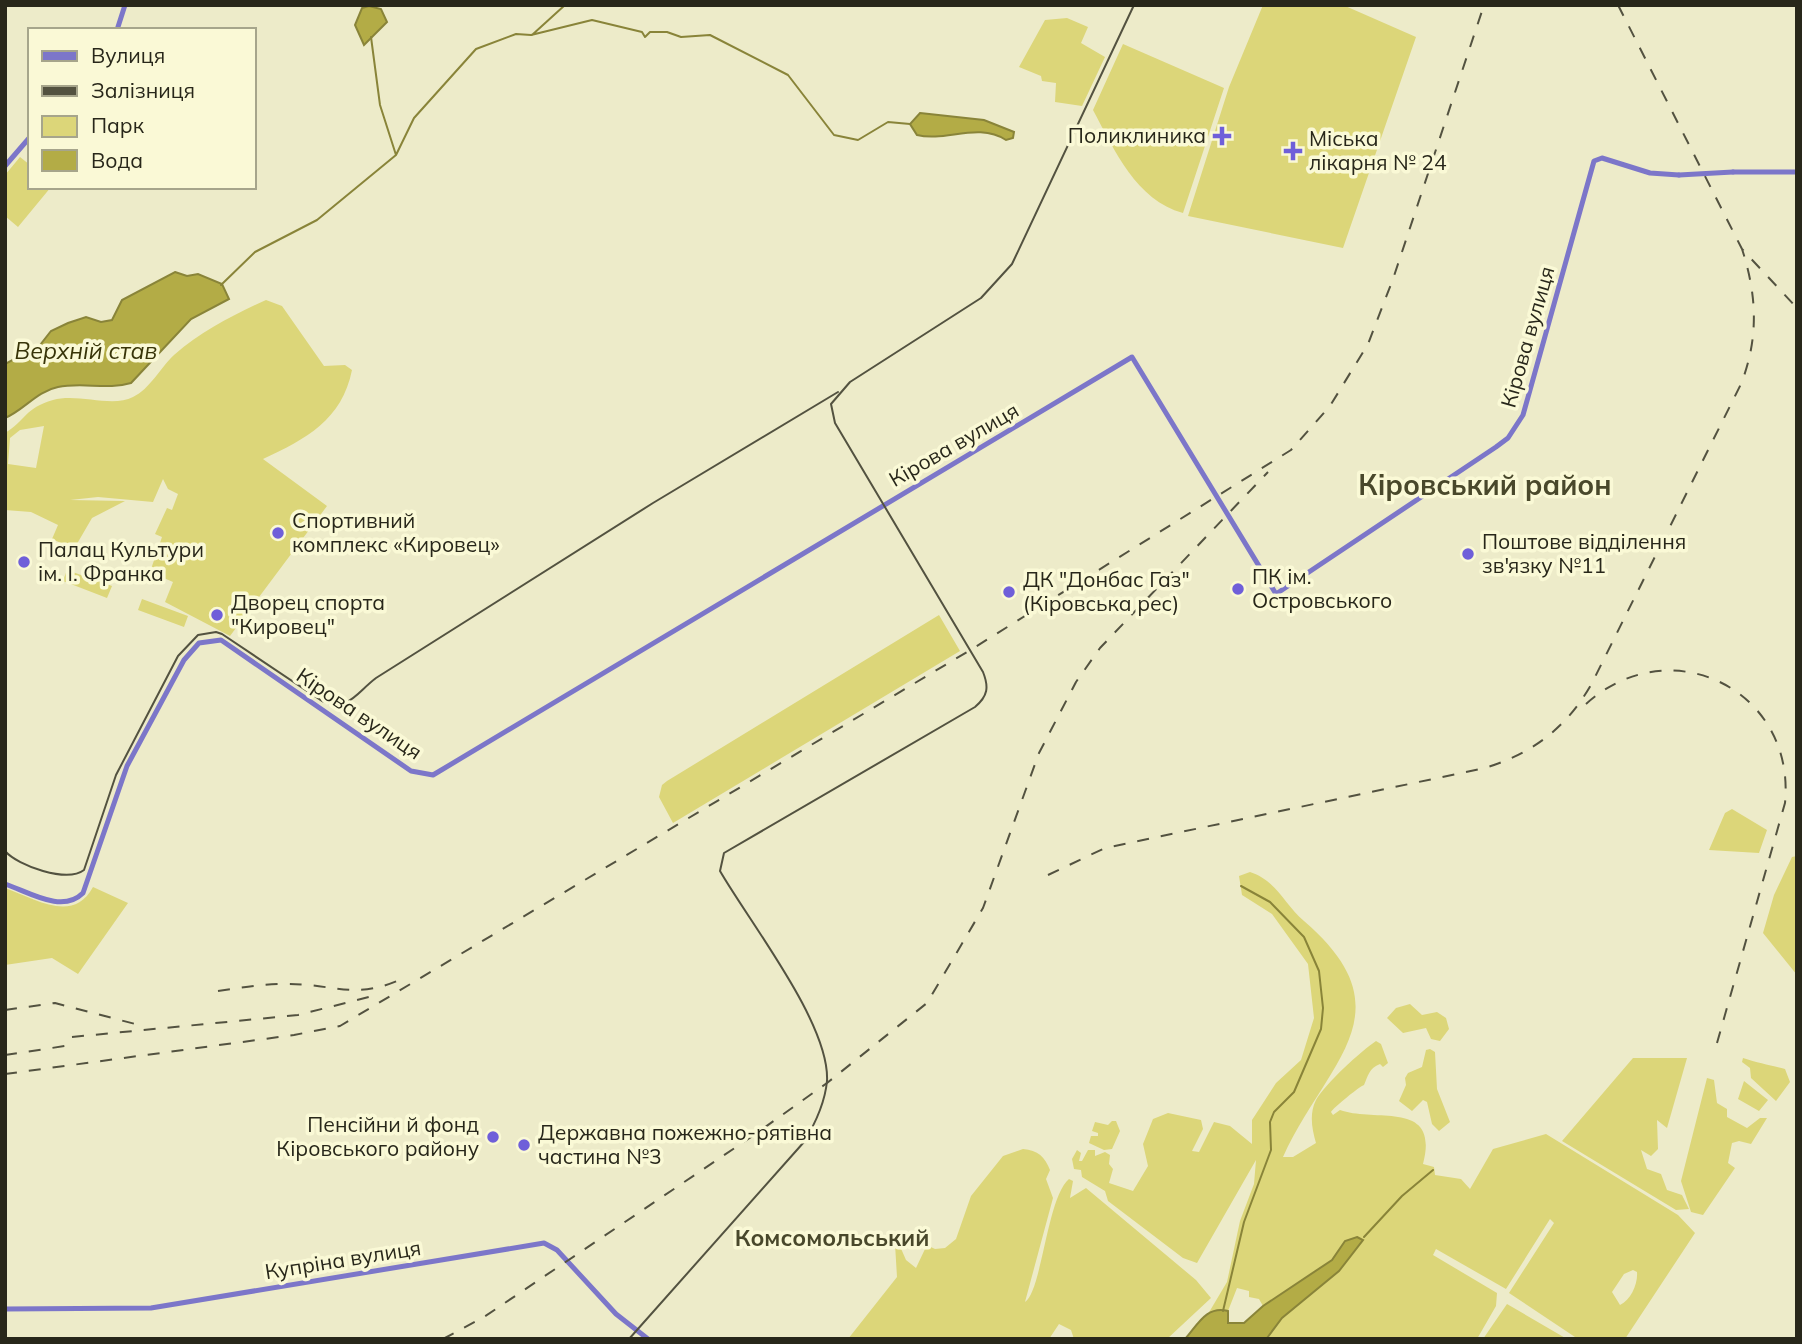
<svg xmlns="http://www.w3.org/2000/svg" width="1802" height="1344" viewBox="0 0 1802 1344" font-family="Mulish,sans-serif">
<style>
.green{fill:#dcd679;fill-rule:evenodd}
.water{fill:#b3ac46;stroke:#898439;stroke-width:2}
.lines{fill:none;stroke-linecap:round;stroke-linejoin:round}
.stream{stroke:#898439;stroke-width:2}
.secondary{stroke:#7c76c9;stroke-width:5}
.tram{stroke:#535240;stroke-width:2}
.rail{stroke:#535240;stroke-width:2;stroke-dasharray:12 12;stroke-linecap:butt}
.secondary-bridge{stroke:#7c76c9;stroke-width:5}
.poi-dot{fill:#6f5fd9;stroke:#faf9d6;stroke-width:2.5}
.labels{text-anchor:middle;stroke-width:7;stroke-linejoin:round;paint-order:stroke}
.poi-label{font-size:21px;fill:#28271a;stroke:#faf9d6;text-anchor:start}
.street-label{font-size:21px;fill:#28271a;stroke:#faf9d6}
.water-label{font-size:23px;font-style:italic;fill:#383408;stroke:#faf9d6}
.neighbourhood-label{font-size:23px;font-weight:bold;fill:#49482b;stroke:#faf9d6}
.district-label{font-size:28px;font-weight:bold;fill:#49482b;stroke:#faf9d6}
</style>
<rect width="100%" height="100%" fill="#edebc9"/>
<path class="green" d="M1263 5H1343L1416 37 1343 248 1188 216 1229 87Z
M1067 18 1088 27 1081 43 1105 57 1082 106 1055 102 1056 83 1042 81 1041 76 1019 67 1045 20Z
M1123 44 1224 88 1183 213C1136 200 1115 151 1093 110Z
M20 157 30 165V187H51L18 227 5 216V175Z
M266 300 282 306 324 366 345 365 352 370C342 420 306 439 263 459L327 506 230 636 165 602 173 582 150 572 162 537 155 534 167 508 172 510 178 494 168 489 163 479 153 502 98 497 70 500 125 501 92 518 74 549 52 539 58 525 31 512 5 510V433C25 421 25 408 53 400 78 393 112 408 133 397 150 389 160 368 174 355 202 331 233 315 266 300ZM44 426 36 468 8 464 10 438 20 430Z
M67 570 112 586 107 598 63 581Z
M142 599 188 616 184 627 138 610Z
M939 615 960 651 673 823 659 797 662 785 667 781Z
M1732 809 1767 830 1759 853 1709 850 1725 813Z
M1797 856V975L1763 933 1774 895 1792 857Z
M1250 872C1277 881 1284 904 1304 921 1411 1013 1325 1063 1283 1157H1293L1316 1143C1312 1129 1309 1114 1316 1100 1325 1084 1361 1051 1376 1041L1381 1044 1388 1063 1383 1067 1380 1064C1369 1068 1368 1076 1364 1085 1360 1086 1333 1108 1331 1112L1333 1115 1340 1110C1376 1123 1440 1099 1423 1164L1434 1167 1435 1175 1461 1179 1470 1189 1493 1149 1546 1134 1678 1215 1695 1233 1625 1339H1578L1509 1293 1554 1223 1550 1219 1506 1289 1436 1249 1433 1255 1497 1293 1496 1306 1477 1339H1263L1292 1287 1263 1306 1259 1299 1249 1297V1291L1237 1288 1228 1311 1223 1309 1208 1314 1227 1282 1240 1221 1254 1184 1256 1160 1197 1263 1183 1258 1108 1201 1105 1191 1082 1177 1081 1170 1074 1169 1072 1159 1077 1150 1081 1153 1079 1161H1082L1088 1150H1095V1156L1105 1152 1110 1155 1109 1164 1113 1169 1109 1183 1133 1191 1148 1166 1143 1144 1153 1119 1168 1113 1201 1120 1203 1129 1192 1151 1199 1152 1214 1122 1230 1126 1252 1144V1120L1276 1083 1301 1060 1314 1018 1308 964 1272 914 1242 895 1239 876ZM1633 1270 1637 1272C1638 1284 1631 1300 1620 1305L1612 1292 1624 1274Z
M93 887 128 903 78 974 52 958 5 965V888C36 899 73 924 93 887Z
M1410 1004 1422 1015 1437 1012 1446 1018 1449 1029 1440 1041 1431 1039 1426 1028 1403 1033 1387 1018 1396 1008Z
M1430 1049 1435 1052 1437 1089 1450 1122 1439 1131 1432 1124 1427 1102 1423 1100 1412 1111 1399 1101 1406 1085 1405 1078 1408 1073 1422 1067 1426 1050Z
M1633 1058H1687L1667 1128 1657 1120 1658 1149 1651 1156 1641 1150 1647 1169 1661 1174 1667 1190 1682 1195 1689 1209 1676 1210 1562 1141Z
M1743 1058C1758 1063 1770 1065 1785 1069L1790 1082 1776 1101 1751 1078 1750 1068 1742 1062Z
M1707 1078 1714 1080 1717 1103 1727 1109V1117L1747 1128 1760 1118H1767L1751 1144 1739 1141 1732 1143 1728 1163 1735 1168 1703 1215 1691 1212 1681 1181Z
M1744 1081 1768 1100 1759 1111 1738 1099Z
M1112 1121H1116L1120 1131 1112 1149 1104 1150 1089 1143 1091 1136H1098V1133L1092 1131 1095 1122 1108 1125Z
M1023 1149C1038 1150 1045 1157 1050 1170L1046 1179 1053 1198 1025 1302C1042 1291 1047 1197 1069 1179L1073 1181 1070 1198 1086 1188 1196 1280 1211 1298 1167 1339H1074L1071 1330 1059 1324 1049 1339H848L897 1277 895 1244H899L906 1260 916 1268 925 1249 918 1241 935 1249 945 1248 956 1239 971 1196 1003 1156Z
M1507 1304 1567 1339H1483Z"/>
<path class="water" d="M369 6 381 9 387 22 364 45 355 25 362 8Z
M920 113 984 120 1014 132 1013 138 1006 140C978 122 946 142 917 135L910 124Z
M175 272 187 276 198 274 222 284 229 299 191 319 131 383C108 390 82 382 58 387 37 391 24 410 5 418V364L40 345 51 331 68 323 86 317 101 322 112 320 122 300Z
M1357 1237 1363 1240 1339 1271 1282 1318 1267 1338 1185 1339C1197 1326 1206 1305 1228 1311V1323H1244L1263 1306 1332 1260 1345 1241Z"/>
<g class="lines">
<path class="stream" d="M532 35 565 5
M371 37 380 105 396 155
M221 285 255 252 317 220 396 155 414 118 476 49 516 34 531 35 592 20 642 32 645 37 650 32H667L681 37 710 35 788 75 834 135 858 140 888 122 910 124
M1364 1237 1402 1196 1433 1170
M1223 1311 1244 1222 1271 1150 1270 1122 1274 1112 1294 1092 1321 1029 1323 1008 1319 971 1304 937 1270 902 1241 886"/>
<path class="secondary" d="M117 30 125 5
M5 166 30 137
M1733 172H1797
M5 884C29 892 62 914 83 893L127 766 184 660 199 643 221 640 411 771 433 775 1132 357 1276 594 1496 447 1508 438 1523 415 1594 161 1602 158 1650 173 1679 175
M5 1309 151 1308 544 1243 557 1250 616 1314 648 1339"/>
<path class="tram" d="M5 851C18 866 67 883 84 870L116 775 178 656 198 635 216 632 222 634 322 701C349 712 356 693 376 678L653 503 838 392
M629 1339 804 1142C815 1124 825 1102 827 1081 830 1024 750 923 720 871L724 853 975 707C988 696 989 687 983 672L835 423 831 404 850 382 981 298 1012 264 1134 5"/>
<path class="rail" d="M1618 5 1742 249 1797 308
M1586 704C1670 628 1796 690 1785 803L1717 1043
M1048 875 1105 848 1485 768C1533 753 1566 728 1591 685L1741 384C1759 338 1757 295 1742 249
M218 991C240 988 262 984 284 984 335 983 354 1002 406 977
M5 1010 55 1003 139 1025
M72 1037 298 1015 373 996
M5 1055 65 1046
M5 1074 294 1035 340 1026 972 649 1291 450 1330 406 1368 344 1393 279 1484 5
M443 1339 484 1317 754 1135 827 1083 927 1003 983 908 1039 753 1076 682 1100 648 1268 472"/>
<path class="secondary-bridge" d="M1679 175 1733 172"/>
</g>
<g class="poi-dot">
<path d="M1218.5 125.5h7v7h7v7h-7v7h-7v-7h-7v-7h7z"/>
<path d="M1289.5 140.5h7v7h7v7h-7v7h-7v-7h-7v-7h7z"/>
<circle cx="278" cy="533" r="7"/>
<circle cx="1468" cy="554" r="7"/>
<circle cx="24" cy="562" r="7"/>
<circle cx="1238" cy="589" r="7"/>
<circle cx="1009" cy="592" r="7"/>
<circle cx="217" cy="615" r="7"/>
<circle cx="493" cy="1137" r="7"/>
<circle cx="524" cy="1145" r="7"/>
</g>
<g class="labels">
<g class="poi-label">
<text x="1206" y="143" text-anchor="end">Поликлиника</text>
<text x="1309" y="146">Міська<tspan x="1309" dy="24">лікарня № 24</tspan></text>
<text x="292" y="528">Cпортивний<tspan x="292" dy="24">комплекс «Кировец»</tspan></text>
<text x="1482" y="549">Поштове відділення<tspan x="1482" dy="24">зв'язку №11</tspan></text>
<text x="38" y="557">Палац Культури<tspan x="38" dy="24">ім. І. Франка</tspan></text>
<text x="1252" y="584">ПК ім.<tspan x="1252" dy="24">Островського</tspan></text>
<text x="1023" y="587">ДК "Донбас Газ"<tspan x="1023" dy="24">(Кіровська рес)</tspan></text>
<text x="231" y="610">Дворец спорта<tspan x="231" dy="24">"Кировец"</tspan></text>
<text x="479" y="1132" text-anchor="end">Пенсійни й фонд<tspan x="479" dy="24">Кіровського району</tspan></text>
<text x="538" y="1140">Державна пожежно-рятівна<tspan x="538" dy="24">частина №3</tspan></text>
</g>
<g class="street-label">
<text transform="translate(1528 337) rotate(-74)" y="7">Кірова вулиця</text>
<text transform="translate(954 445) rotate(-30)" y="7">Кірова вулиця</text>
<text transform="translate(359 714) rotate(34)" y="7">Кірова вулиця</text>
<text transform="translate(343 1260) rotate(-9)" y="7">Купріна вулиця</text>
</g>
<g class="water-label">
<text x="86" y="359">Верхній став</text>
</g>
<g class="neighbourhood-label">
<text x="832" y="1246">Комсомольський</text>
</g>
<g class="district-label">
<text x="1485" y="495">Кіровський район</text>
</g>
</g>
<rect width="1802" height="1344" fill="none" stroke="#28271a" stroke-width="14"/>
<rect x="28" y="28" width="228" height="161" fill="#faf9d6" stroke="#a6a58b" stroke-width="2"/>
<rect x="42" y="51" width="35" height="10" fill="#7c76c9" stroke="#a6a58b" stroke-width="2"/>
<text x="91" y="63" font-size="21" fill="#28271a">Вулиця</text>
<rect x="42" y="86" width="35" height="10" fill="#535240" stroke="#a6a58b" stroke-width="2"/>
<text x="91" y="98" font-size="21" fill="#28271a">Залізниця</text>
<rect x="42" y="116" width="35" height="21" fill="#dcd679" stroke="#a6a58b" stroke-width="2"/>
<text x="91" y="133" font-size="21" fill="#28271a">Парк</text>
<rect x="42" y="150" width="35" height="21" fill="#b3ac46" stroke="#a6a58b" stroke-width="2"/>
<text x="91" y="168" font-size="21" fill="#28271a">Вода</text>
</svg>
